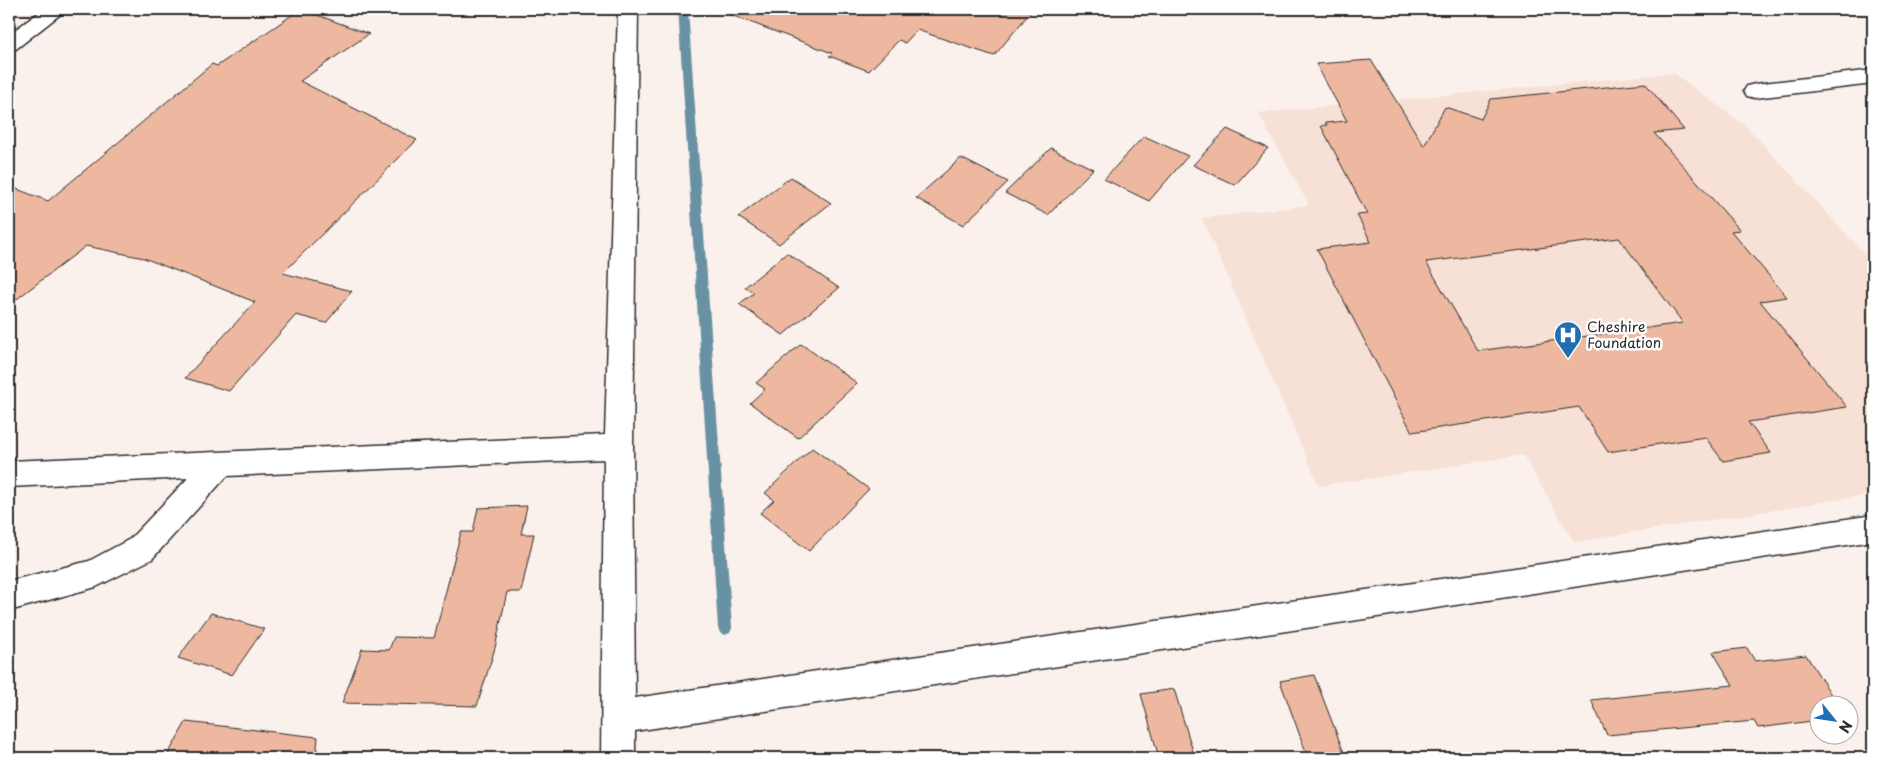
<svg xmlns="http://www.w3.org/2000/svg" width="1882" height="767" viewBox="0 0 1882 767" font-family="'Playpen Sans',sans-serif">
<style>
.built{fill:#f7e0d5}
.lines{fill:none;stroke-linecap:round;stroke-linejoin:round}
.stream{fill:#6892a3;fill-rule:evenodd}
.building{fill:#edb89f;stroke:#2b2b2b;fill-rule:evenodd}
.minor-casing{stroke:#2b2b2b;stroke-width:3}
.minor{fill:#fff;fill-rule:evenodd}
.labels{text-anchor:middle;stroke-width:5;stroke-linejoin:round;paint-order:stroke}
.poi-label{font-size:14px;fill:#2b2b2b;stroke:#fff;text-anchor:start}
</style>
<rect width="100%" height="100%" fill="#fbf1ec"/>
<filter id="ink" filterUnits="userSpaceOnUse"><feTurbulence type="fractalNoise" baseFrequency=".02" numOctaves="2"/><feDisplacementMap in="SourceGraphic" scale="10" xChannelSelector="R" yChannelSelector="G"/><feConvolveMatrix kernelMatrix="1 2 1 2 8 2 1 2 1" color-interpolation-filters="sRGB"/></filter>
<g filter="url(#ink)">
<path class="built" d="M1674 73 1747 127 1873 263V494L1574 542 1523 455 1319 486 1202 218 1309 205 1258 113Z"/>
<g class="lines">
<path class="stream" d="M678 9H688L732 628 730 633 725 635 720 633 718 628Z"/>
</g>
<path class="building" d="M301 9 369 34 300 81 417 140 283 273 352 291 326 323 296 315 229 391 185 378 255 302 144 258 86 246 9 305V186L48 201 212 64 217 66Z
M724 9H1033L994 56 917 30 905 43 899 40 869 71 829 56 832 53 723 12Z
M1371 60 1424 146 1445 107 1481 119 1491 99 1645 83 1684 130 1654 133 1740 230 1731 231 1787 297 1760 301 1847 407 1748 422 1771 453 1723 461 1705 437 1608 452 1579 407 1412 432 1317 249 1371 242 1357 215 1367 214 1321 126 1327 125 1325 123 1347 121 1316 64ZM1619 238 1683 323 1478 351 1426 262Z
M1227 129 1268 148 1235 185 1193 165Z
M1144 136 1188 156 1149 201 1104 179Z
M1051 148 1093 169 1048 215 1005 193Z
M961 158 1008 182 963 225 916 198Z
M791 177 831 203 779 244 738 217Z
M787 253 839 288 783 335 739 304 754 293 745 287Z
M801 344 857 383 798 438 750 403 765 389 756 383Z
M812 448 869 489 809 551 760 513 774 500 765 493Z
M527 506 521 534H534L521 592H507L495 648 477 706 342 703 362 649 389 650 394 637 434 638 461 532H473L478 508Z
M211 613 264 629 232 675 178 658Z
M1747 648 1755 661 1806 655 1837 704H1820V720L1758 728 1754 721 1607 735 1591 700 1733 685 1713 652Z
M1314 675 1346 758H1308L1280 681Z
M1174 689 1195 758H1159L1141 694Z
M186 722 318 737 316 758H166Z"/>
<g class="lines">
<g class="minor-casing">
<path id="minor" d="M44 9H67L16 49 9 50V34Z
M618 9H638L633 446 635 698 1873 515V541L635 731V758H601L604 459 227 476 152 559 96 587 9 611V581L89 561 130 539 188 478 9 487V461L605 435Z
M1873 70V84L1755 98 1747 96 1744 91 1747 86 1755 84Z"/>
</g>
<use href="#minor" class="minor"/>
</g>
</g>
<defs>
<g id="hospital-pin" transform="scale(1.4375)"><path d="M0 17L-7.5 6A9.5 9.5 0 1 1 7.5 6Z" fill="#1f6fb2" stroke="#fff"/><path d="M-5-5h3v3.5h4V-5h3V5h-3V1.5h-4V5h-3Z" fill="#fff"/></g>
</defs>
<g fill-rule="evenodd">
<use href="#hospital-pin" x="1568" y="335"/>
</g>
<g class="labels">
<g class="poi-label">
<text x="1587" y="332">Cheshire<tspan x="1587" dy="16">Foundation</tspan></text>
</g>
</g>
<rect width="1882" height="767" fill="none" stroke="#fff" stroke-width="30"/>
<rect x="15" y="15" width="1852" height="737" fill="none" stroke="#2b2b2b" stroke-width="2" filter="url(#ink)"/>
<g transform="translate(1834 720) rotate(120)"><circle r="24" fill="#ffffff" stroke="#aaaaaa"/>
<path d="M0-4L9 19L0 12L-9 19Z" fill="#1f6fb2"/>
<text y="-8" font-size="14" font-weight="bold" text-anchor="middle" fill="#2b2b2b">N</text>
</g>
</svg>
